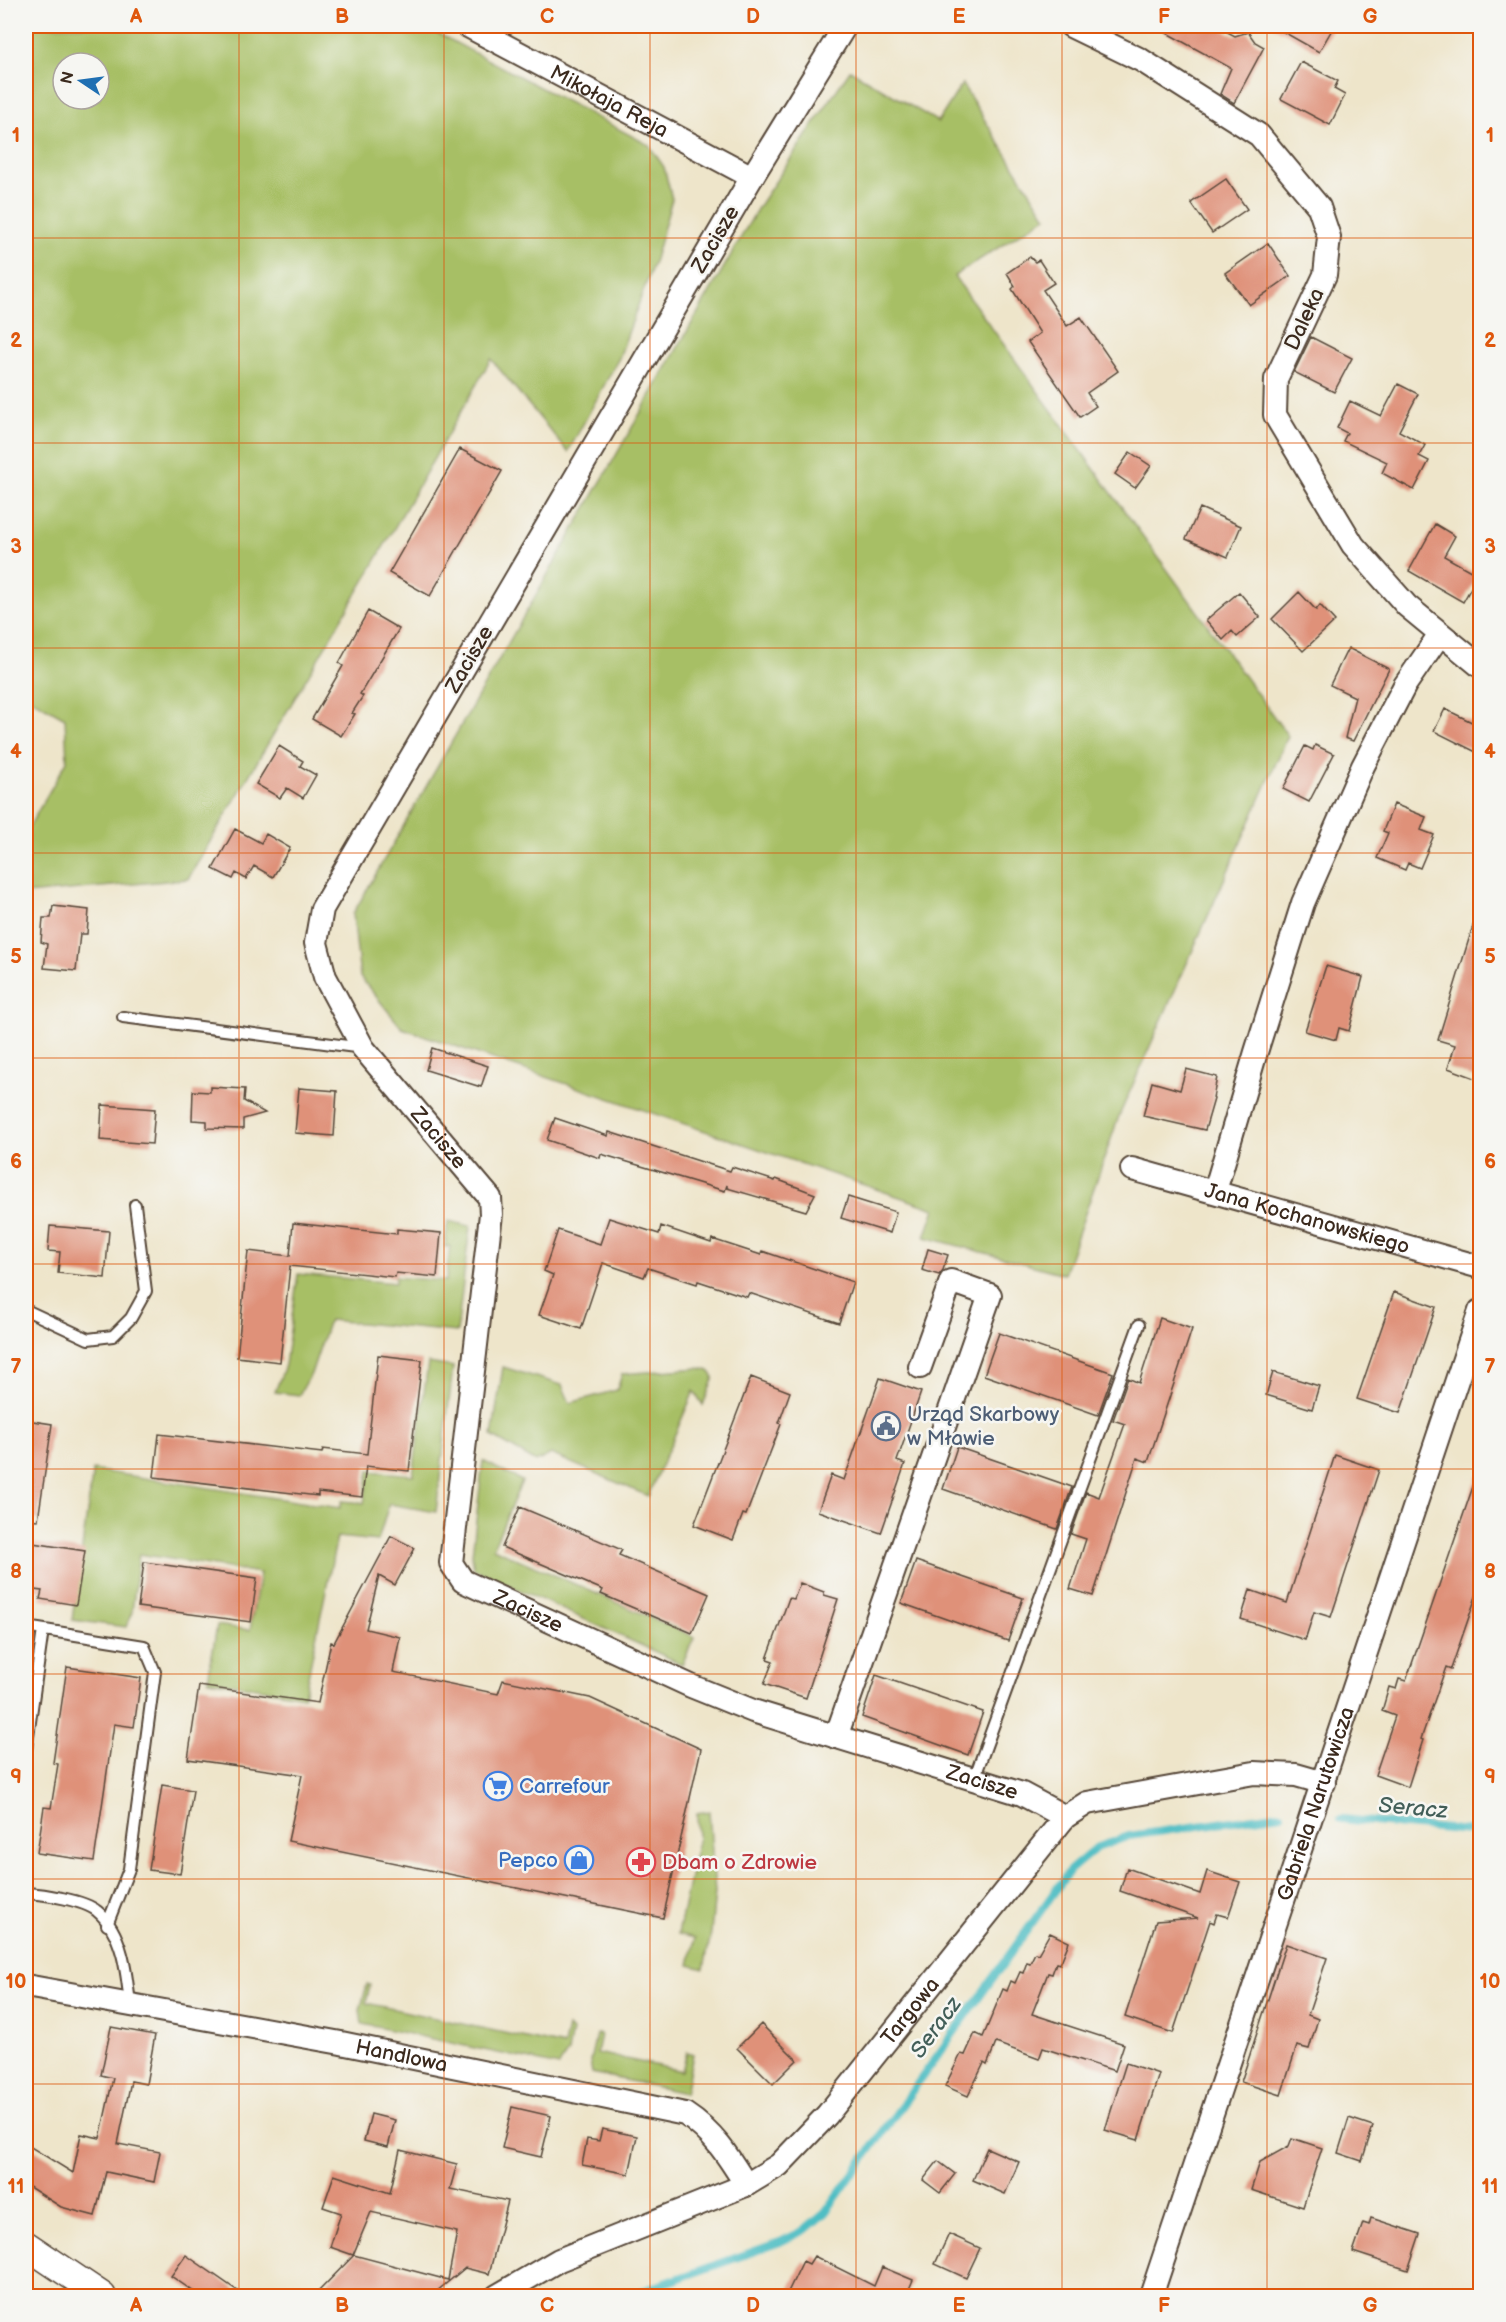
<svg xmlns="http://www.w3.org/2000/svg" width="1506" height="2322" viewBox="0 0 1506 2322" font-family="'Balsamiq Sans',sans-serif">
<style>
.green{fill:#a7bf65;stroke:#717442;stroke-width:1.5;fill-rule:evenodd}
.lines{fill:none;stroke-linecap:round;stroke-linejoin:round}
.stream{stroke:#4fbec4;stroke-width:8}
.building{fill:#df9179}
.service-casing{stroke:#564638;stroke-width:14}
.minor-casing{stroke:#564638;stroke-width:26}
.tertiary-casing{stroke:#564638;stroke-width:30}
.service{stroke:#fff;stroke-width:10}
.minor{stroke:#fff;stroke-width:22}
.tertiary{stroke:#fff;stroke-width:27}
.grid{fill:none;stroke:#df570d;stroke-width:1.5;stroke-opacity:0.55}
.labels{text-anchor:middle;stroke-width:5;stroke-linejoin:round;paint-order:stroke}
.street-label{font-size:21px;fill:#3b2a1e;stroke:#f6f6f2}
.service-label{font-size:21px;fill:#4e5e75;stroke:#f6f6f2;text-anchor:start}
.shop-label{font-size:21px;fill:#366cbe;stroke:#f6f6f2;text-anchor:start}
.health-label{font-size:21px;fill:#be3a42;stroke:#f6f6f2;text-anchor:start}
.water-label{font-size:22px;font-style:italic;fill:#425e58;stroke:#f6f6f2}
.neatline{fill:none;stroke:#df570d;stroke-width:2}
.grid-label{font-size:20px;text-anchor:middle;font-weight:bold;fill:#df570d}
</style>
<rect width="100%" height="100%" fill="#f6f6f2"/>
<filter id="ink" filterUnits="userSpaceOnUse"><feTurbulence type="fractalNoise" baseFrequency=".0167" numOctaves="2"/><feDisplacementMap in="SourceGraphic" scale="12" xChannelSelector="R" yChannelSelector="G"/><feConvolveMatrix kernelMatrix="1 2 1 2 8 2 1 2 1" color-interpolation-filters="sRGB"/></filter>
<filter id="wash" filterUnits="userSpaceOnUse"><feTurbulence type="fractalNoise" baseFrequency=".008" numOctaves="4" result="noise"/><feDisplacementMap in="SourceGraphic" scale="24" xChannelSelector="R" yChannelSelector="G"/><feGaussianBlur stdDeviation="1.35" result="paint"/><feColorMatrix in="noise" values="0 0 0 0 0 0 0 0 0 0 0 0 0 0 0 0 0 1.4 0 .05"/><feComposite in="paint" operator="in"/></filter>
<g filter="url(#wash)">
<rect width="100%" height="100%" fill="#eee5ca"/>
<path class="green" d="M26 26H424L649 145 664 167 672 199 655 259 619 358 568 452 491 359 364 581 188 879 26 894V832L67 761 65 718 26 696ZM63 63H99V99H63Z
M850 70 938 122 962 84 1046 217 954 276 1288 736 1119 1116 1064 1274 925 1237 935 1209 402 1028 360 977 353 914 759 206Z
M448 1221 470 1226 457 1332 329 1320 311 1374 299 1395 275 1392 285 1365 298 1274 395 1283V1277L446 1281 450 1246 445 1247Z
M428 1363 453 1367 436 1512 389 1504 378 1541 337 1537 304 1696 208 1680 217 1625 250 1630 260 1573 139 1554 132 1612 126 1627 72 1620 93 1470 340 1508 342 1501 364 1503 369 1471 413 1475Z
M503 1367 562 1385 570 1403 617 1390 622 1374 699 1368 709 1371 714 1377 703 1405 694 1391 648 1496 551 1454 536 1462 492 1436Z
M483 1461 522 1481 493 1548 695 1637 682 1664 474 1569 472 1555Z
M709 1811 715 1892 711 1933 704 1969 689 1965 695 1938 678 1934 698 1840 697 1813Z
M367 1984 370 1985 366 2003 564 2046 568 2027 572 2031 568 2052 559 2066 362 2024 360 2010Z
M598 2034H601L597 2053 682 2071 687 2052 693 2054 685 2093 592 2073 590 2061 596 2035Z"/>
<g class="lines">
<path class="stream" d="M1341 1819 1480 1832
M629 2296 780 2242 805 2230 825 2213 1070 1870 1096 1848 1129 1836 1281 1814"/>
</g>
<g id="blocks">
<path class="building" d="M1154 26H1216L1235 36 1248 32 1255 42 1264 47 1234 103 1220 94 1231 68Z
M1273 26H1334L1319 52Z
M1301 62 1338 81 1334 89 1345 95 1330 125 1281 99Z
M1226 179 1247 209 1212 233 1191 203Z
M1268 243 1290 276 1249 305 1225 273Z
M1030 257 1035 262 1039 260 1054 283 1043 290 1067 326 1081 317 1118 371 1087 393 1096 406 1080 417 1028 342 1040 333 1012 289 1015 286 1007 273Z
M1311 337 1352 358 1334 392 1294 372Z
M1398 384 1418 394 1399 431 1425 445 1419 456 1429 461 1414 490 1382 473 1387 462 1343 441 1347 433 1337 428 1350 401 1381 416Z
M460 449 502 471 430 596 389 573Z
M1130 452 1151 466 1135 488 1115 474Z
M1200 508 1241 526 1228 557 1186 539Z
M1435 524 1455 536 1444 556 1478 575 1463 602 1409 571Z
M1239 592 1260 617 1237 637 1232 631 1223 640 1206 620Z
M1299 592 1316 610 1320 605 1335 621 1303 651 1272 619Z
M368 611 399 629 360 694 363 696 352 713 355 714 341 736 312 719 343 666 339 663Z
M1348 648 1389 669 1353 741 1345 738 1355 697 1330 685Z
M1445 709 1480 726V754L1434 731Z
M1315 745 1334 754 1309 802 1283 789 1305 746 1313 750Z
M279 746 303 761 300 766 316 775 303 798 287 788 280 798 256 784Z
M1394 804 1426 817 1421 830 1434 835 1420 868 1408 863 1405 870 1377 858 1388 833 1383 831Z
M235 829 261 843 266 834 290 848 273 877 254 866 246 879 236 873 233 879 213 869Z
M53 906 89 910 87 934H80L76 971 44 968 47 944 41 942 43 918H51Z
M1476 916H1480V1080L1448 1068 1455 1045 1438 1040Z
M1326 966 1363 977 1349 1031 1339 1028 1336 1040 1305 1031Z
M432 1048 488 1066 481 1087 426 1070Z
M1186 1069 1217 1077 1213 1098 1214 1099 1205 1130 1143 1116 1152 1082 1180 1090Z
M210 1087 245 1089 244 1101 265 1113 243 1119V1129L207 1128V1121L192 1120 193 1091 210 1092Z
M299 1088 337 1091 334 1136 295 1133Z
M102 1105 155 1109 152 1144 100 1140Z
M555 1118 608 1136 609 1132 730 1171 732 1167 775 1181 776 1179 815 1194 806 1211 727 1188V1185L725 1191 601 1154 600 1158 547 1140Z
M848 1197 896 1212 890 1233 841 1218Z
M609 1218 659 1234 661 1226 711 1243 712 1239 761 1255 762 1251 853 1282 839 1323 749 1293 747 1297 698 1281 697 1284 648 1268 644 1277 603 1263 581 1329 539 1315 553 1275 544 1271 558 1230 600 1244Z
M293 1223 397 1234V1229L441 1233 437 1277 396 1273 395 1277 290 1266 280 1362 237 1357 248 1251 290 1256Z
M50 1226 109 1231 105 1278 58 1273 60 1252 48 1251Z
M928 1249 948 1255 943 1270 939 1275 922 1270Z
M1394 1292 1436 1307 1400 1413 1357 1399Z
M1160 1318 1192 1329 1148 1462 1137 1458 1093 1596 1070 1589 1086 1539 1071 1534 1086 1492 1099 1497 1125 1424 1113 1420 1128 1378 1139 1383Z
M999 1333 1113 1373 1098 1415 984 1375Z
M378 1355 422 1360 409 1471 366 1466 362 1497 318 1492V1496L154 1477 159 1434 322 1453 323 1449 367 1454Z
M1273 1372 1319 1386 1312 1409 1266 1395Z
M751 1377 790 1392 779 1423 781 1424 775 1440 746 1515 743 1514 733 1540 694 1525Z
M880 1378 921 1392 897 1461 905 1464 881 1533 818 1511 831 1475 844 1480Z
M26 1420 52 1424 38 1520 26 1519Z
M957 1447 1072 1487 1057 1529 943 1489Z
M1335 1455 1379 1470 1331 1617 1314 1612 1305 1640 1241 1619 1250 1590 1287 1603Z
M1477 1475 1480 1476V1585L1451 1669 1446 1667 1421 1739 1423 1740 1408 1787 1375 1775 1395 1716 1382 1711 1389 1687 1396 1689 1399 1679 1406 1681Z
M520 1507 622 1550 619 1555 709 1594 692 1633 601 1594 603 1590 502 1547Z
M391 1536 415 1548 395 1585 379 1576 366 1629 400 1637 393 1672 498 1694 503 1680 590 1698 701 1749 663 1918 288 1841 302 1775 188 1759 199 1686 318 1703 331 1642 334 1643Z
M26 1542 85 1551 76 1605 40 1599 42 1591 26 1589Z
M916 1561 1023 1598 1008 1641 901 1603Z
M144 1562 257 1578 251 1622 138 1607Z
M800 1583 824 1592V1595L838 1599 806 1698 764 1684 773 1661 767 1659 789 1598 794 1599Z
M67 1667 141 1678 134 1727 114 1724 94 1861 37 1853 44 1807 51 1808 58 1764 53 1763Z
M876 1675 983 1712 968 1755 862 1717Z
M162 1785 193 1790 180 1874 149 1870Z
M1127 1868 1200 1894 1207 1871 1240 1882 1228 1917 1217 1914 1214 1923 1210 1921 1173 2033 1125 2017 1156 1921 1198 1918 1120 1891Z
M1050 1933 1069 1942 1060 1964 1056 1963 1052 1974 1048 1973 1032 2014 1124 2044 1115 2071 1043 2048 1039 2059 996 2043 987 2065 984 2063 968 2096 945 2086 961 2054 965 2055 975 2033 983 2037 1003 1989 1007 1991 1011 1981 1015 1983 1020 1972 1023 1973 1027 1962 1030 1963 1035 1953 1038 1954Z
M1286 1944 1327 1958 1308 2015 1318 2019 1309 2049 1297 2046 1281 2095 1241 2082Z
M761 2024 797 2060 773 2084 737 2048Z
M111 2027 155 2035 146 2084 131 2081 118 2144 160 2152 154 2182 106 2172 95 2216 61 2207 26 2185V2144L73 2173 81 2134 100 2138 113 2078 101 2075Z
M1126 2063 1159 2074 1138 2140 1105 2130Z
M512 2107 551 2116 541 2157 502 2148Z
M371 2114 395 2120 388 2147 364 2141Z
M1349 2118 1373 2126 1362 2161 1338 2153Z
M602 2129 637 2136 629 2174 582 2165 587 2139 599 2141Z
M1292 2138 1322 2148 1303 2207 1251 2190 1260 2162 1289 2146Z
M987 2148 1019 2162 1005 2194 973 2180Z
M400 2150 457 2164 450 2189 508 2201 489 2274 465 2268 431 2296H314L354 2255 448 2280 457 2232 371 2212 353 2255 330 2247 341 2213 323 2207 334 2175 390 2193Z
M938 2161 955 2174 940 2193 923 2180Z
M1371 2218 1420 2234 1408 2270 1353 2252 1363 2223 1369 2225Z
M949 2234 980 2248 966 2278 935 2264Z
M186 2255 245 2296H200L171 2276Z
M814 2256 874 2286 882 2267 913 2280 906 2296H786L803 2261 809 2264Z"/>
</g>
</g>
<g filter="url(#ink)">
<use href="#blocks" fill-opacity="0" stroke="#564638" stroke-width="1.5"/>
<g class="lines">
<g class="service-casing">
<path id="service" d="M123 1017 363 1048
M26 1310 88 1339 113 1336 131 1318 146 1291 135 1205
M26 1627 144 1646 155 1672 129 1869 107 1925
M26 1750 43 1630
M974 1779 1139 1325
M26 1893C43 1894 84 1900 97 1911 123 1932 127 1975 130 2005"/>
</g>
<g class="minor-casing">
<g id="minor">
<path id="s1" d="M468 26 752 177"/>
<path id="s2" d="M845 26 752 177 322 909 316 943 325 977 363 1048 490 1198 491 1214 451 1563 463 1581 691 1686 753 1711 1022 1794 1065 1817"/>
<path d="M1071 26 1141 60 1259 135 1319 207 1329 237 1325 275 1276 379 1275 415 1353 545 1407 606 1480 666"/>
<path id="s3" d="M1132 1169 1480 1267"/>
<path d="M1215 1191 1256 1052 1303 903 1363 766 1405 685 1440 634"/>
<path d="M836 1737 990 1295 951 1281 920 1367"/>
<path id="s4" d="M26 1986 341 2043 685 2114C714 2133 728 2156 746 2185"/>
<path id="s5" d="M497 2296 559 2260 746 2185 779 2165 827 2115 1065 1817 1087 1803 1254 1773 1296 1775 1324 1783"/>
<path id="s6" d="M1151 2296 1480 1311"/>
</g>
</g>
<g class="tertiary-casing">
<path id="tertiary" d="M26 2245 102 2296"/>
</g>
<use href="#service" class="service"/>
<use href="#minor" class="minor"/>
<use href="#tertiary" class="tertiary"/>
</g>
</g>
<path class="grid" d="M239 26V2296M444 26V2296M650 26V2296M856 26V2296M1062 26V2296M1267 26V2296M26 238H1480M26 443H1480M26 648H1480M26 853H1480M26 1058H1480M26 1264H1480M26 1469H1480M26 1674H1480M26 1879H1480M26 2084H1480"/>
<defs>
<g id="civic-ring" transform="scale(1.5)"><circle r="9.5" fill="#f6f6f2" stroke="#5c6f8a" stroke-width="1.5"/><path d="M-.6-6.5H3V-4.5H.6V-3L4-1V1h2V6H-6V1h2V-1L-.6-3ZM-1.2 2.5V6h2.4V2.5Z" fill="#5c6f8a"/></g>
<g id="supermarket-ring" transform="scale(1.5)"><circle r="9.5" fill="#f6f6f2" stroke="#3f7fe0" stroke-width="1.5"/><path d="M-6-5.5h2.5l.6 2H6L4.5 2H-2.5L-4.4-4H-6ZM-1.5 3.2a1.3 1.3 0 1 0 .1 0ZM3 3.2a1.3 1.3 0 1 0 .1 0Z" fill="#3f7fe0"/></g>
<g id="shop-ring" transform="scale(1.5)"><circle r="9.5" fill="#f6f6f2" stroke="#3f7fe0" stroke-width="1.5"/><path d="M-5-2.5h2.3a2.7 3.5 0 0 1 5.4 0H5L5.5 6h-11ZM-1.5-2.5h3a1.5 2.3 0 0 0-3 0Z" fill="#3f7fe0"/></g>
<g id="pharmacy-ring" transform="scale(1.5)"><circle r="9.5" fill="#f6f6f2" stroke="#e0444e" stroke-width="1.5"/><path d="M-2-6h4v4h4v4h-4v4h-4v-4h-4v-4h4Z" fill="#e0444e"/></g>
</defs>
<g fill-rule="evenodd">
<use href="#civic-ring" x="886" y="1426"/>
<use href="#supermarket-ring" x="498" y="1786"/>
<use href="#shop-ring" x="579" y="1860"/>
<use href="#pharmacy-ring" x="641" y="1862"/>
</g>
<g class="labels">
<g class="street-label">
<text dy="7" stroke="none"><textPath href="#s1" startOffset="160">Mikołaja Reja</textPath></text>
<text transform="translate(715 239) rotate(-60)" y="7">Zacisze</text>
<text transform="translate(1304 319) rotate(-65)" y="7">Daleka</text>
<text transform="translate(469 659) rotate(-60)" y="7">Zacisze</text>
<text dy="7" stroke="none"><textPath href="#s2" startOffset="1294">Zacisze</textPath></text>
<text dy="7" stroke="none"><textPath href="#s3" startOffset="182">Jana Kochanowskiego</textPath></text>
<text dy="7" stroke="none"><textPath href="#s2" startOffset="1834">Zacisze</textPath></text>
<text dy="7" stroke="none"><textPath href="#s2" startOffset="2320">Zacisze</textPath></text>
<text dy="7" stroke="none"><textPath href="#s6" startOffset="519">Gabriela Narutowicza</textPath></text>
<text dy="7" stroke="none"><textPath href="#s5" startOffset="514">Targowa</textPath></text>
<text dy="7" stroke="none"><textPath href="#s4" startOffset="382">Handlowa</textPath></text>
</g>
<g class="service-label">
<text x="907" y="1421">Urząd Skarbowy<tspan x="907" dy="24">w Mławie</tspan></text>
</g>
<g class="shop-label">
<text x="519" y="1793">Carrefour</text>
<text x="558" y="1867" text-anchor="end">Pepco</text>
</g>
<g class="health-label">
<text x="662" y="1869">Dbam o Zdrowie</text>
</g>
<g class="water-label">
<text transform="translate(1413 1807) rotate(5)" y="8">Seracz</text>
<text transform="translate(935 2027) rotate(-54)" y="8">Seracz</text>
</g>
</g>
<rect width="1506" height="2322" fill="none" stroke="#f6f6f2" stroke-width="66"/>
<g transform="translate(81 81) rotate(283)"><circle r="28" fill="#f6f6f2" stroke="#aba49d" stroke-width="1.5"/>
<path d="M0-4.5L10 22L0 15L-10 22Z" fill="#1f6fb2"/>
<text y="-9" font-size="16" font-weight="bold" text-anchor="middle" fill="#3b2a1e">N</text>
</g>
<rect x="33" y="33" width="1440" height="2256" class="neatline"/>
<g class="grid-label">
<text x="136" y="23">A</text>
<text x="342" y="23">B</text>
<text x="547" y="23">C</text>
<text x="753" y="23">D</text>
<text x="959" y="23">E</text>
<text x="1164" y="23">F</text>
<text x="1370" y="23">G</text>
<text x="16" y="142">1</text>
<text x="1490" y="142">1</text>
<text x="16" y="347">2</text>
<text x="1490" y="347">2</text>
<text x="16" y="553">3</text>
<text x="1490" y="553">3</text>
<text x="16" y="758">4</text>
<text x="1490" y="758">4</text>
<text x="16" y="963">5</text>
<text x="1490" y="963">5</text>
<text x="16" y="1168">6</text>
<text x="1490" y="1168">6</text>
<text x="16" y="1373">7</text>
<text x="1490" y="1373">7</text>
<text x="16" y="1578">8</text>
<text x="1490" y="1578">8</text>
<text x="16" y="1783">9</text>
<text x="1490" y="1783">9</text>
<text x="16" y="1988">10</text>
<text x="1490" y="1988">10</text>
<text x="16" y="2193">11</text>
<text x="1490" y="2193">11</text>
<text x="136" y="2312">A</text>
<text x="342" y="2312">B</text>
<text x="547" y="2312">C</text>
<text x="753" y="2312">D</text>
<text x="959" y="2312">E</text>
<text x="1164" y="2312">F</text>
<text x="1370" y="2312">G</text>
</g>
</svg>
